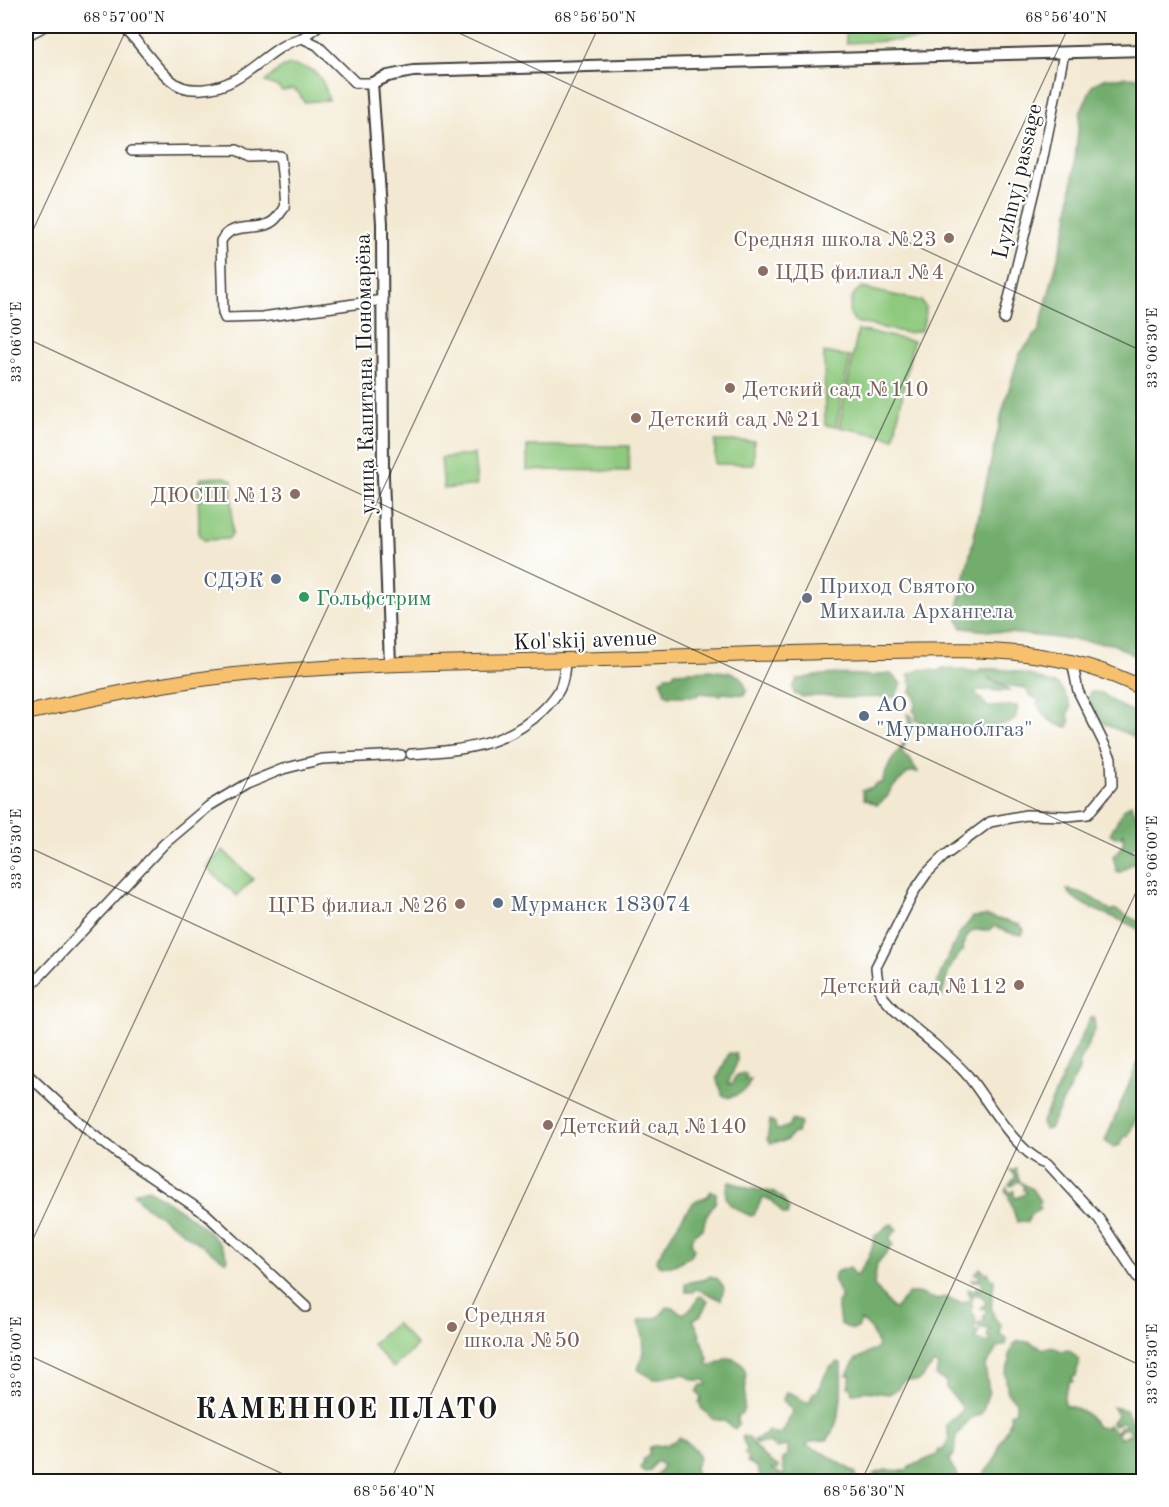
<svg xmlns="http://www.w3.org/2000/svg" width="1169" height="1507" viewBox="0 0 1169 1507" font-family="'Old Standard TT',serif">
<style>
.green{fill:#8ec97e;stroke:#55724d;stroke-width:1.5}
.forest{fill:#72ad6d;stroke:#476444;stroke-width:1.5;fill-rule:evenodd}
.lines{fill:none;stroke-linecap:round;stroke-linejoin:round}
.minor-casing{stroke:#3c3b37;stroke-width:12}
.tertiary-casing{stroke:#3c3b37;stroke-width:14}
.primary-casing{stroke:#3c3b37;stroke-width:16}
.minor{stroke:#fff;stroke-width:9}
.tertiary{stroke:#fff;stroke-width:10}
.primary{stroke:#f7c06c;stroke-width:14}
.ticks{fill:none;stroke:#1c1c1c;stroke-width:1.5;stroke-opacity:0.45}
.education-dot{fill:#8d6e63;stroke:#fff;stroke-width:2}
.service-dot{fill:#5c6f8a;stroke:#fff;stroke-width:2}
.leisure-dot{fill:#2e9e5b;stroke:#fff;stroke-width:2}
.worship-dot{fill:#6b7280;stroke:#fff;stroke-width:2}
.labels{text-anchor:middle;stroke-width:4.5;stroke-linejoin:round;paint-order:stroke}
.street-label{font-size:22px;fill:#1c1c1c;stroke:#fff}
.education-label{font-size:22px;fill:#785e54;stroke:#fff;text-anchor:start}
.service-label{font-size:22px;fill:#4e5e75;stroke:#fff;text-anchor:start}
.worship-label{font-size:22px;fill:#5b616d;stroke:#fff;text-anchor:start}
.leisure-label{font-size:22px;fill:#27864d;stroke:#fff;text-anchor:start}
.district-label{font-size:28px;font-weight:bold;letter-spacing:1.5px;fill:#1c1c1c;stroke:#fff}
.neatline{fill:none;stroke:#1c1c1c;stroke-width:2}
.ticks-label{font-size:15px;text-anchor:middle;fill:#1c1c1c}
</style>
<rect width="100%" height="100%" fill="#fff"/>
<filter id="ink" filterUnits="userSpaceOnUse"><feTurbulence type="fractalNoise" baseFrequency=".0167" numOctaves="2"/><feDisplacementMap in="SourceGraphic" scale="12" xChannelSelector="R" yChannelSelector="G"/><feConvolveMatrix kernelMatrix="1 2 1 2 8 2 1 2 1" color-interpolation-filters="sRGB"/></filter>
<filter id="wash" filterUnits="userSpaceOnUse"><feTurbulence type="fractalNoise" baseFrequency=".008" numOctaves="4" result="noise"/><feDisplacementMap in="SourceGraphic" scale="24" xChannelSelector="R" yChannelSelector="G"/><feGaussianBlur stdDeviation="1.35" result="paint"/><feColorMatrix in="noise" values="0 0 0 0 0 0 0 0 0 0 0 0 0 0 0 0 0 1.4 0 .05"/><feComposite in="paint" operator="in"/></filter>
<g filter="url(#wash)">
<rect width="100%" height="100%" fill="#f3e9d2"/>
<path class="green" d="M845 26H952L953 38 846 43Z
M290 65C317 68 322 74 329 100L304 102 298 92 293 89 282 91 278 87 265 82 279 69Z
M862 288 921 301 926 308 923 326 920 331 907 333 855 322 849 312C852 302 851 292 862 288Z
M858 330 913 341 894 438 839 427Z
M824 352 850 357 836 427 825 425Z
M715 441H754V464H715Z
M527 446H629V471L527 470Z
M474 454 477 485 444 489 441 458Z
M226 477 232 481V535L228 539 204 540 199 534 198 483 202 478Z
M223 850 253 879 237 896 206 867Z
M396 1323 417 1346 393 1368 372 1344Z"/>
<path class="forest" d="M1143 77H1144L1143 660 1113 644 962 628 956 616 1003 409 1019 355 1039 330 1068 220 1080 114 1093 84 1107 78Z
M943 668 979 672 980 669C1007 668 1025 672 1050 683 1056 685 1054 682 1059 686 1064 691 1068 700 1071 707L1068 714 1070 722 1068 727C1054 726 1043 716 1037 704L1040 701 1029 695 1026 688 1005 685 988 677 989 679 1004 686 1009 691 980 690 976 691 975 693 988 707C993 707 1014 705 1017 706 1018 725 1007 724 992 726L991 729 964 731 918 722 915 719 917 716 913 710 916 705 914 694 910 692 913 686 909 681 912 679 908 675 921 669 938 671Z
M709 670 733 673 742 678 747 691 743 693 746 695 722 693 721 695 699 693 697 696H669L665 693 661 680 666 676H672L675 672Z
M890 673 901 684 896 695 897 697 843 698C838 696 809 695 803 697L794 694 793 687 797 680C822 672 849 674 875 676L880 674Z
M1091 692 1102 693 1116 704 1143 716V745C1132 732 1114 731 1100 721 1096 717 1092 707 1087 701Z
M907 714 912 716 913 727 902 750 904 756 909 758 918 772H909L891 789 887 797 877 805 864 799 862 790 873 787 875 784 881 783 890 763 909 736 907 727 909 723Z
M1131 804C1137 817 1144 828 1143 844L1133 847 1131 850 1136 853 1141 861 1130 865 1121 872H1117L1113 856 1123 845 1124 832 1121 837H1115L1110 834 1124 809Z
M1067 890C1088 891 1099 904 1112 911L1114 909 1143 924V930H1141L1142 932C1123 916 1081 911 1067 890Z
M987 916 1020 925 1024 930 1022 935 1010 933 994 926 989 930C970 929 970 929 962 947L964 950C951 959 945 982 942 997L935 991 941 972 959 934 973 917Z
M1094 1017 1095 1030 1079 1064V1070L1049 1129 1045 1130 1041 1124 1090 1018Z
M1143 1050V1103L1128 1136H1125L1120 1145 1113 1147 1105 1141Z
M729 1053 737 1054 736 1056 738 1060 728 1083 732 1084 737 1075 744 1073 747 1076 745 1080H751L746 1090 730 1098 722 1095C722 1088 717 1085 717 1079Z
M770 1120 775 1123 776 1129 778 1130 789 1126 792 1120 801 1123 796 1133 792 1134 786 1141 770 1143 767 1140Z
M1016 1169 1020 1182 1032 1189 1040 1201 1038 1205 1041 1208 1031 1214 1027 1223 1024 1221 1017 1222 1008 1194 1005 1191 1007 1188 1009 1192H1013L1014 1190V1196L1016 1198 1025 1194 1026 1192 1023 1190V1185L1018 1181 1012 1186 1009 1185 1016 1176 1010 1170 1014 1171Z
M729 1182C736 1183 742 1186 748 1188 769 1193 778 1187 789 1209L787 1215 783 1214C775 1206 774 1197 762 1199L754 1215 751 1216C734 1208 719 1204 729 1182Z
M148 1189C174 1206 216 1229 228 1258L226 1262 141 1203 134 1193Z
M711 1191 716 1193V1201L706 1216 703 1229 695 1233 691 1242 694 1249 691 1256C676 1262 677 1269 659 1265L656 1261 658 1257C666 1245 686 1208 694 1202 698 1199 704 1198 708 1196Z
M892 1224 897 1230 889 1238 893 1244 877 1264 874 1285 892 1308 895 1309 909 1293H918L937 1300 944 1297 961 1303 970 1299 968 1289 973 1291 978 1286 977 1289 980 1290 982 1285 980 1281H972V1279H979L980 1276 975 1274 980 1268 987 1274 988 1272 991 1278 994 1280C993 1297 986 1313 1001 1325L1000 1335 1006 1337 1007 1340 1005 1345 998 1347 985 1366 989 1391 982 1413 970 1419 956 1436 954 1455 949 1459 950 1463 961 1481H880L873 1474 886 1470 907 1471 909 1467 937 1455 939 1450H943L949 1438 946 1425 961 1412 963 1408 946 1388V1382L936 1376 938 1366 935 1364H933L922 1378 917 1381 906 1380 901 1383 898 1389 889 1394 864 1391 855 1394 852 1393 850 1386 848 1387 851 1375H847L855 1360 876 1349 878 1345C873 1336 870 1324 861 1321L858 1328 853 1330 840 1324 837 1302 842 1299 833 1279 836 1272 850 1267 853 1274 856 1276C868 1260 871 1255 875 1236 882 1233 884 1226 892 1224ZM974 1294 982 1296 986 1303 981 1308 987 1309 983 1317 985 1318 984 1321 977 1323 978 1327 989 1329 987 1337 991 1340 989 1343 975 1339 979 1331 976 1332 974 1329 976 1318 971 1310 973 1305 970 1303Z
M710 1276 718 1279 724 1288 721 1300 703 1291 695 1289 693 1292H686L685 1283 706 1279Z
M701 1296 708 1301 701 1315 693 1320C702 1333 701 1347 709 1360L707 1363 710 1366 723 1361 726 1358C755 1359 744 1389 744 1408L742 1413 737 1416 739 1424 735 1429 724 1421 713 1419 702 1409 699 1402 701 1398 697 1392 701 1385H707L705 1380H693L684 1374 653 1379 638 1370C644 1352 647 1340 638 1323L639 1320 659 1317 667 1307 673 1308 683 1314 693 1307 698 1297Z
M1019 1341 1028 1342 1044 1349 1052 1347 1062 1351 1069 1350 1079 1360 1076 1376 1072 1377 1073 1381H1070C1065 1390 1062 1395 1065 1405 1080 1409 1089 1413 1097 1427L1106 1428 1107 1425 1116 1432 1120 1426 1124 1428 1117 1433 1120 1438 1131 1434 1132 1432 1124 1428 1125 1425 1122 1421 1113 1426 1111 1423 1118 1415 1112 1407 1126 1410C1130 1420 1138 1427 1143 1436V1481H979C983 1472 990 1468 995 1459 998 1454 998 1450 999 1445 1003 1435 1012 1426 1010 1414L1016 1410V1401L1008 1394 1005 1373 1010 1361 1009 1355 1015 1343Z
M838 1362 841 1363C842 1389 843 1420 827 1440L812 1441 806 1445 827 1455 856 1473 857 1481H762L757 1467 747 1462 749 1459 745 1454 747 1449 742 1438 743 1436 749 1438C756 1450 766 1460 779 1467L778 1469H771L772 1470 785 1476 782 1459 788 1454V1446L776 1448C770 1442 764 1442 756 1444L754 1440 765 1435 768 1431 778 1435 783 1432 793 1411 783 1400 786 1392C796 1393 799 1400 809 1403L813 1393 818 1391 828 1369Z
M679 1437 695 1449 699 1458 695 1467 696 1480 698 1481H647L660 1472 663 1465 656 1461 650 1471 644 1472 640 1468 642 1464H644L643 1460 649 1455V1449L653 1446C661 1447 673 1443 679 1437Z"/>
</g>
<g filter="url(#ink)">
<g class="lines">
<g class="minor-casing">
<path id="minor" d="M122 26C140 42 153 66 172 81 187 95 218 89 234 80 257 68 276 44 302 38L317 45 356 83H372
M26 36 45 26
M302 38 318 26
M132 151 237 150 250 157 280 156C281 166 286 200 284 208 283 209 279 215 278 216 264 236 233 218 221 241L223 313 225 318 262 317 383 300
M1004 319 1042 162 1064 53
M1072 661 1078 691 1111 758 1112 785 1088 814 1068 816 1026 815 990 822 943 857 927 873 915 890 876 967C877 976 878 990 884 998 908 1028 943 1047 968 1076 987 1099 1018 1156 1047 1163L1099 1219 1144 1287
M411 754C462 750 505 747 543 710 560 693 564 685 565 661
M26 991 164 844 209 806 246 784 283 769 322 759 401 755
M26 1073 91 1133 130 1163 206 1214 306 1307"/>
</g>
<g class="tertiary-casing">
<path id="tertiary" d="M390 665 383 477 382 223 372 83 388 76 413 71 1144 50"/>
</g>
<g class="primary-casing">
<path id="primary" d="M26 713C92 699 159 683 226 676 371 660 517 663 662 657 734 655 806 652 878 651 973 650 1056 644 1144 689"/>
</g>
<use href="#minor" class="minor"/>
<use href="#tertiary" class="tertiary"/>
<use href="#primary" class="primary"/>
</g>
</g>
<path class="ticks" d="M444 26 1144 352M26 245 128 26M26 338 1144 860M26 846 1144 1367M26 1254 599 26M26 1354 300 1482M390 1482 1069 26M861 1482 1144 875"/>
<g class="education-dot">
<circle cx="949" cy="238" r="6"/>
<circle cx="763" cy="271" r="6"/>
<circle cx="730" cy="388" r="6"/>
<circle cx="636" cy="418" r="6"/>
<circle cx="295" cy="494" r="6"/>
<circle cx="460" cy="904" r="6"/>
<circle cx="1019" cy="985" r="6"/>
<circle cx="548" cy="1125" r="6"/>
<circle cx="452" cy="1327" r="6"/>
</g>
<g class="service-dot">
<circle cx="276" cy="579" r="6"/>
<circle cx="864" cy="716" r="6"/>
<circle cx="498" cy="903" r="6"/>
</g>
<circle class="leisure-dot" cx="304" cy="597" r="6"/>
<circle class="worship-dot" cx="807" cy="598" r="6"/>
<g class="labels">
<g class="street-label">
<text transform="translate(1016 181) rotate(-77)" y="8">Lyzhnyj passage</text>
<text transform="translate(364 374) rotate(-91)" y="8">улица Капитана Пономарёва</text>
<text transform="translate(585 639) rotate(-2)" y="8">Kol'skij avenue</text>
</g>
<g class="education-label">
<text x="937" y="246" text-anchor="end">Средняя школа №23</text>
<text x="775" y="279">ЦДБ филиал №4</text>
<text x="742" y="396">Детский сад №110</text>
<text x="648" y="426">Детский сад №21</text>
<text x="283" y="502" text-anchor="end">ДЮСШ №13</text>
<text x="448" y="912" text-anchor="end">ЦГБ филиал №26</text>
<text x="1007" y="993" text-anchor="end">Детский сад №112</text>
<text x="560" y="1133">Детский сад №140</text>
<text x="464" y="1322">Средняя<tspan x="464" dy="25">школа №50</tspan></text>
</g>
<g class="service-label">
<text x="264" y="587" text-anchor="end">СДЭК</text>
<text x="876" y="711">AO<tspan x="876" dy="25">"Мурманоблгаз"</tspan></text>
<text x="510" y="911">Мурманск 183074</text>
</g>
<g class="worship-label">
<text x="819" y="593">Приход Святого<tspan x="819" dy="25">Михаила Архангела</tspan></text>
</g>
<g class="leisure-label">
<text x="316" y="605">Гольфстрим</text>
</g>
<g class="district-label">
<text x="347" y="1418">КАМЕННОЕ ПЛАТО</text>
</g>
</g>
<rect width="1169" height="1507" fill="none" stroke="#fff" stroke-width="66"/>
<rect x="33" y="33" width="1103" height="1441" class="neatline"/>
<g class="ticks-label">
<text x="124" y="22">68°57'00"N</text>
<text x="595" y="22">68°56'50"N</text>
<text x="1066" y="22">68°56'40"N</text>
<text transform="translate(16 342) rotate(-90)" y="5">33°06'00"E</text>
<text transform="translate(1152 348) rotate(-90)" y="5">33°06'30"E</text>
<text transform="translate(16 849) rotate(-90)" y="5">33°05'30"E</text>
<text transform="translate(1152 856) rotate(-90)" y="5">33°06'00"E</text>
<text transform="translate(16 1357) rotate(-90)" y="5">33°05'00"E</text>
<text transform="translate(1152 1364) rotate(-90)" y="5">33°05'30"E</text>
<text x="394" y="1496">68°56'40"N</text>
<text x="864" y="1496">68°56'30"N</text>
</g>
</svg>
